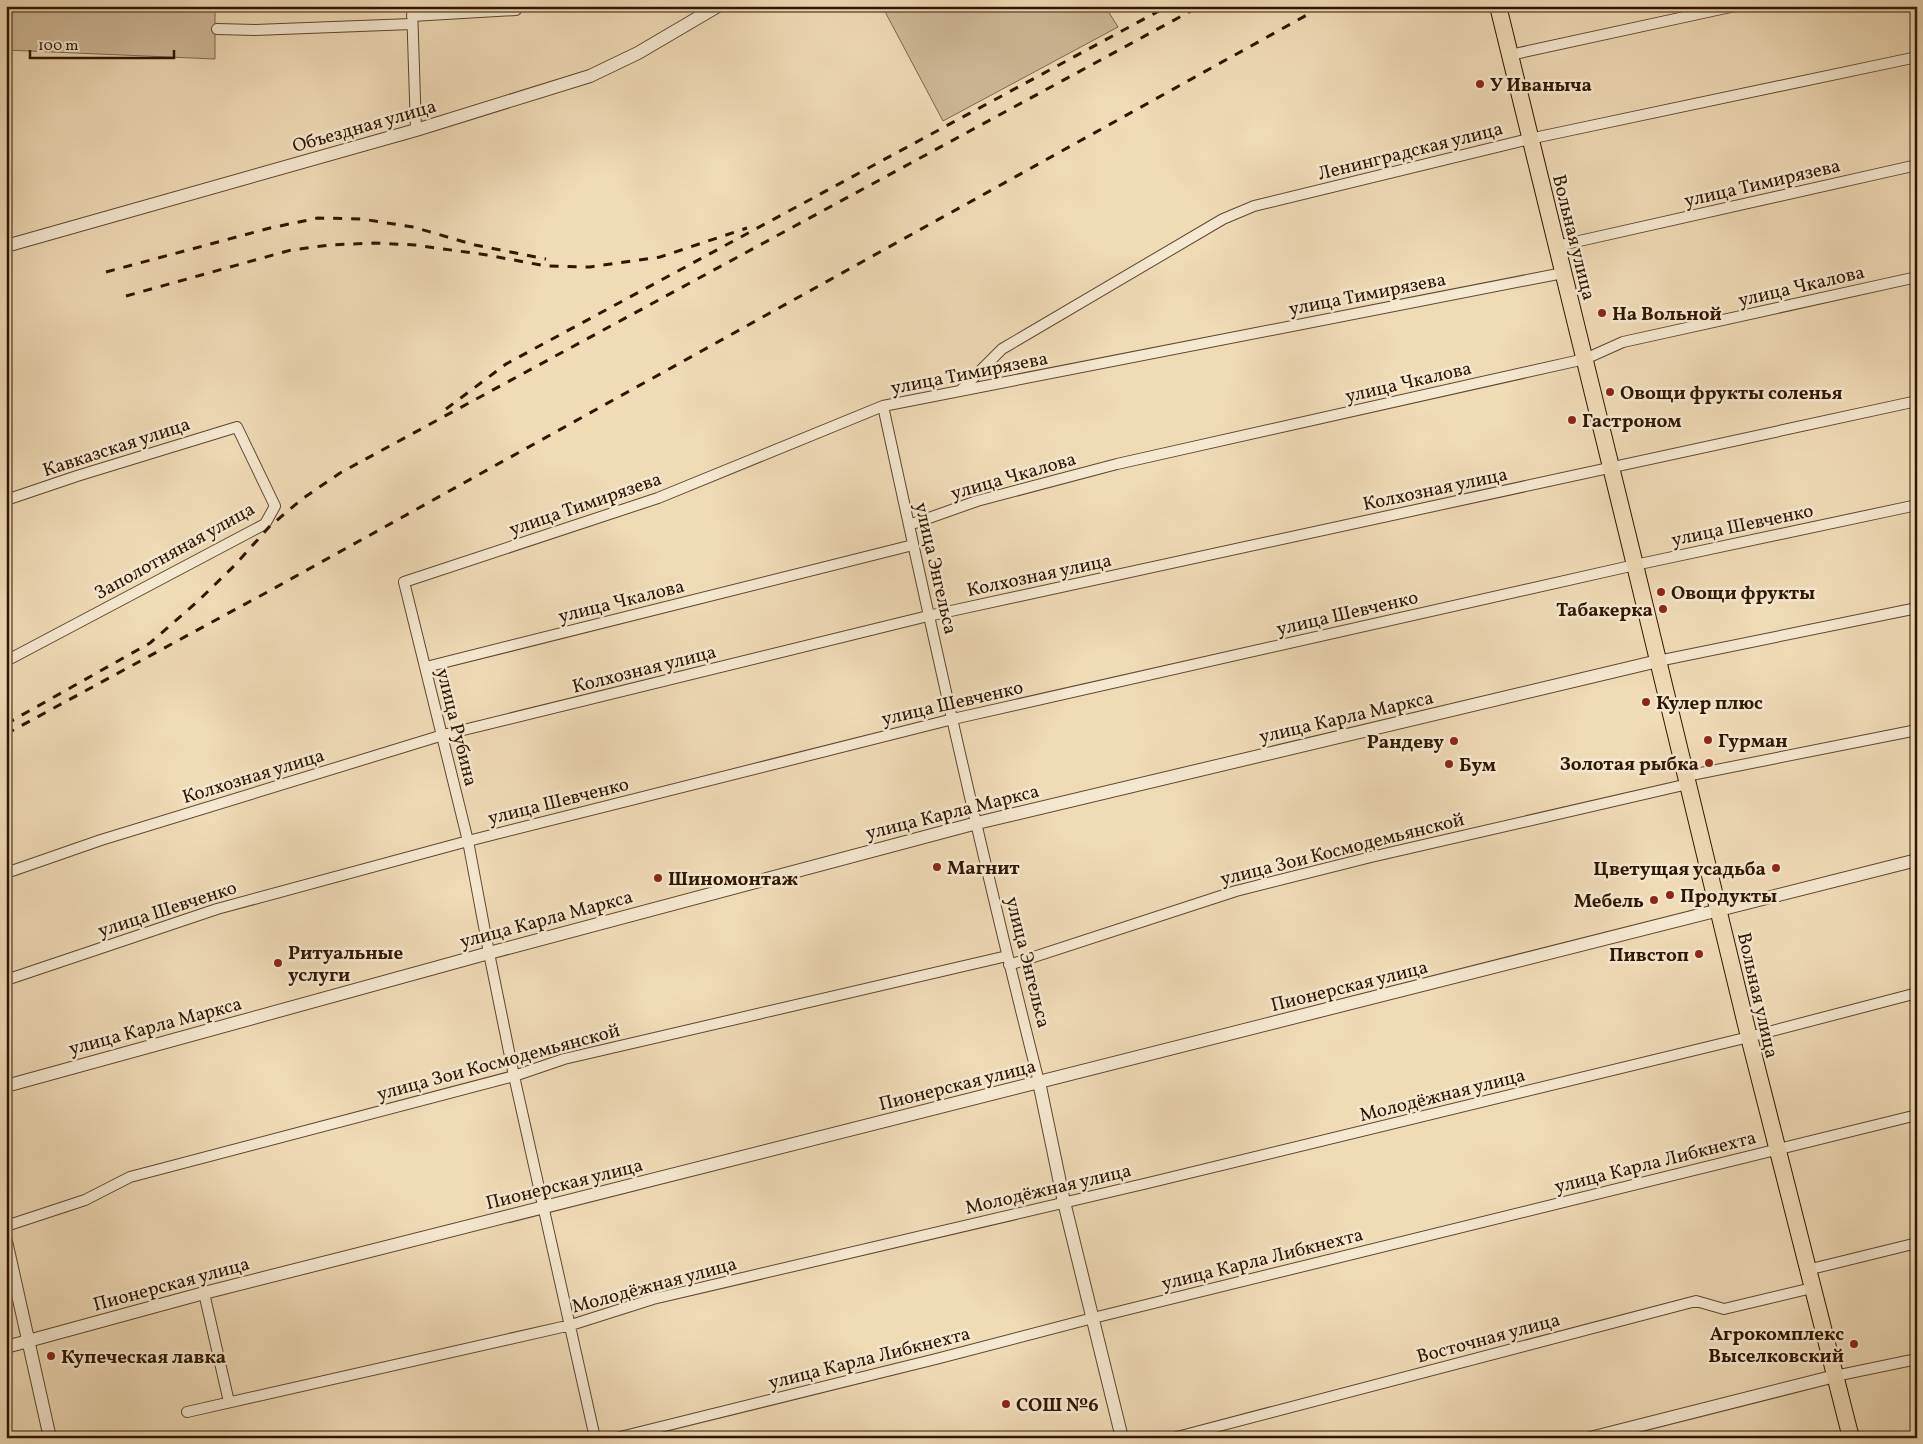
<svg xmlns="http://www.w3.org/2000/svg" width="1923" height="1444" viewBox="0 0 1923 1444" font-family="Vollkorn,serif">
<style>
.green{fill:#cfb998;stroke:#7f674c}
.lines{fill:none;stroke-linecap:round;stroke-linejoin:round}
.minor-casing{stroke:#5f462e;stroke-width:12}
.tertiary-casing{stroke:#5f462e;stroke-width:14}
.primary-casing{stroke:#2f1501;stroke-width:18}
.minor{stroke:#f5e8d0;stroke-width:10}
.tertiary{stroke:#f5e8d0;stroke-width:12}
.primary{stroke:#f0dbb7;stroke-width:16}
.rail{stroke:#2f1501;stroke-width:3;stroke-dasharray:9 9;stroke-linecap:butt}
.poi-dot{fill:#8f2418;stroke:#f5e8d0;stroke-width:2}
.labels{text-anchor:middle;stroke-width:5;stroke-linejoin:round;paint-order:stroke}
.poi-label{font-size:19px;font-weight:bold;fill:#2f1501;stroke:#f5e8d0;text-anchor:start}
.street-label{font-size:19px;fill:#2f1501;stroke:#f5e8d0}
</style>
<rect width="100%" height="100%" fill="#f0dbb7"/>
<filter id="stains"><feTurbulence type="fractalNoise" baseFrequency=".004" numOctaves="4"/><feColorMatrix values="0 0 0 0 .2 0 0 0 0 .09 0 0 0 0 .02 0 0 0 .5 -.17"/></filter>
<radialGradient id="worn" r=".72"><stop offset=".6" stop-color="#630" stop-opacity="0"/><stop offset="1" stop-color="#630" stop-opacity=".3"/></radialGradient>
<path class="green" d="M6 6H215V59L6 50Z
M882 6H1105L1118 27 943 121Z"/>
<g class="lines">
<g class="minor-casing">
<path id="minor" d="M412 6 416 130
M412 16 516 10
M217 29 255 30 412 24
M1510 55 1735 6
M1557 246 1917 165
M960 391 1002 349 1223 219 1254 206 1529 139 1917 57
M883 406C932 632 982 858 1039 1082
M6 500 77 476 237 427 275 506 265 524 6 661
M909 525 977 501 1117 464 1585 359 1623 342 1917 277
M1658 661 1917 608
M426 667 913 545
M1686 776 1917 730
M6 873 101 840 443 735 928 616 1917 401
M1009 965 1236 891 1371 857 1688 784
M6 980 217 909 468 841 953 719 1635 565 1917 505
M6 1226 85 1200 130 1177 514 1076 564 1059 1007 956
M1807 1270 1917 1243
M204 1293 229 1402
M1835 1376 1917 1359
M187 1412 571 1325 653 1299 1148 1183 1749 1037 1917 993
M595 1438 514 1076 489 953 468 841 404 582 658 498 883 406 1563 273
M616 1438 936 1359 1093 1318 1917 1115
M1173 1438 1696 1301 1724 1309 1812 1288"/>
</g>
<g class="tertiary-casing">
<path id="tertiary" d="M6 246 416 130 590 76 638 53 718 6
M1039 1082 1064 1202 1122 1438
M6 1086 489 953 977 823 1658 661
M6 1241 50 1438
M6 1347 204 1293 1917 860
M1590 1438 1835 1376"/>
</g>
<g class="primary-casing">
<path id="primary" d="M1498 6 1635 565 1749 1037 1851 1438"/>
</g>
<use href="#minor" class="minor"/>
<use href="#tertiary" class="tertiary"/>
<use href="#primary" class="primary"/>
<path class="rail" d="M106 272 270 228 318 218 362 219 413 227 475 245 546 259
M126 296 291 250 330 245 375 243 415 245 487 255 546 266 590 267 660 257 747 228
M446 409 506 364 1168 6
M6 724 150 643 197 602 235 565 269 527 302 499 340 473 1200 6
M6 734 271 590 1323 6"/>
</g>
<g class="poi-dot">
<circle cx="1480" cy="84" r="5"/>
<circle cx="1602" cy="313" r="5"/>
<circle cx="1610" cy="392" r="5"/>
<circle cx="1572" cy="420" r="5"/>
<circle cx="1661" cy="592" r="5"/>
<circle cx="1663" cy="609" r="5"/>
<circle cx="1646" cy="702" r="5"/>
<circle cx="1708" cy="740" r="5"/>
<circle cx="1454" cy="741" r="5"/>
<circle cx="1709" cy="763" r="5"/>
<circle cx="1449" cy="764" r="5"/>
<circle cx="937" cy="867" r="5"/>
<circle cx="1776" cy="868" r="5"/>
<circle cx="658" cy="878" r="5"/>
<circle cx="1670" cy="895" r="5"/>
<circle cx="1654" cy="900" r="5"/>
<circle cx="1699" cy="954" r="5"/>
<circle cx="278" cy="963" r="5"/>
<circle cx="1854" cy="1344" r="5"/>
<circle cx="51" cy="1356" r="5"/>
<circle cx="1006" cy="1404" r="5"/>
</g>
<g class="labels">
<g class="poi-label">
<text x="1490" y="91">У Иваныча</text>
<text x="1612" y="320">На Вольной</text>
<text x="1620" y="399">Овощи фрукты соленья</text>
<text x="1582" y="427">Гастроном</text>
<text x="1671" y="599">Овощи фрукты</text>
<text x="1653" y="616" text-anchor="end">Табакерка</text>
<text x="1656" y="709">Кулер плюс</text>
<text x="1718" y="747">Гурман</text>
<text x="1444" y="748" text-anchor="end">Рандеву</text>
<text x="1699" y="770" text-anchor="end">Золотая рыбка</text>
<text x="1459" y="771">Бум</text>
<text x="947" y="874">Магнит</text>
<text x="1766" y="875" text-anchor="end">Цветущая усадьба</text>
<text x="668" y="885">Шиномонтаж</text>
<text x="1680" y="902">Продукты</text>
<text x="1644" y="907" text-anchor="end">Мебель</text>
<text x="288" y="959">Ритуальные<tspan x="288" dy="22">услуги</tspan></text>
<text x="1689" y="961" text-anchor="end">Пивстоп</text>
<text x="1844" y="1340" text-anchor="end">Агрокомплекс<tspan x="1844" dy="22">Выселковский</tspan></text>
<text x="61" y="1363">Купеческая лавка</text>
<text x="1016" y="1411">СОШ №6</text>
</g>
<g class="street-label">
<text transform="translate(364 125) rotate(-16)" y="7">Объездная улица</text>
<text transform="translate(1410 150) rotate(-14)" y="7">Ленинградская улица</text>
<text transform="translate(1762 182) rotate(-13)" y="7">улица Тимирязева</text>
<text transform="translate(1575 237) rotate(76)" y="7">Вольная улица</text>
<text transform="translate(1801 285) rotate(-13)" y="7">улица Чкалова</text>
<text transform="translate(1367 293) rotate(-11)" y="7">улица Тимирязева</text>
<text transform="translate(969 372) rotate(-11)" y="7">улица Тимирязева</text>
<text transform="translate(1408 381) rotate(-13)" y="7">улица Чкалова</text>
<text transform="translate(116 446) rotate(-18)" y="7">Кавказская улица</text>
<text transform="translate(1013 475) rotate(-16)" y="7">улица Чкалова</text>
<text transform="translate(1435 488) rotate(-12)" y="7">Колхозная улица</text>
<text transform="translate(585 503) rotate(-19)" y="7">улица Тимирязева</text>
<text transform="translate(1742 524) rotate(-12)" y="7">улица Шевченко</text>
<text transform="translate(174 550) rotate(-29)" y="7">Заполотняная улица</text>
<text transform="translate(937 568) rotate(77)" y="7">улица Энгельса</text>
<text transform="translate(1039 574) rotate(-12)" y="7">Колхозная улица</text>
<text transform="translate(621 600) rotate(-14)" y="7">улица Чкалова</text>
<text transform="translate(1347 612) rotate(-13)" y="7">улица Шевченко</text>
<text transform="translate(644 668) rotate(-14)" y="7">Колхозная улица</text>
<text transform="translate(952 702) rotate(-13)" y="7">улица Шевченко</text>
<text transform="translate(1346 716) rotate(-13)" y="7">улица Карла Маркса</text>
<text transform="translate(458 727) rotate(76)" y="7">улица Рубина</text>
<text transform="translate(253 775) rotate(-17)" y="7">Колхозная улица</text>
<text transform="translate(558 800) rotate(-14)" y="7">улица Шевченко</text>
<text transform="translate(952 811) rotate(-14)" y="7">улица Карла Маркса</text>
<text transform="translate(1342 848) rotate(-14)" y="7">улица Зои Космодемьянской</text>
<text transform="translate(167 908) rotate(-18)" y="7">улица Шевченко</text>
<text transform="translate(546 918) rotate(-15)" y="7">улица Карла Маркса</text>
<text transform="translate(1029 962) rotate(76)" y="7">улица Энгельса</text>
<text transform="translate(1349 985) rotate(-14)" y="7">Пионерская улица</text>
<text transform="translate(1759 995) rotate(77)" y="7">Вольная улица</text>
<text transform="translate(155 1025) rotate(-15)" y="7">улица Карла Маркса</text>
<text transform="translate(498 1061) rotate(-15)" y="7">улица Зои Космодемьянской</text>
<text transform="translate(957 1084) rotate(-14)" y="7">Пионерская улица</text>
<text transform="translate(1442 1094) rotate(-14)" y="7">Молодёжная улица</text>
<text transform="translate(1655 1161) rotate(-14)" y="7">улица Карла Либкнехта</text>
<text transform="translate(564 1183) rotate(-14)" y="7">Пионерская улица</text>
<text transform="translate(1048 1188) rotate(-13)" y="7">Молодёжная улица</text>
<text transform="translate(1262 1258) rotate(-14)" y="7">улица Карла Либкнехта</text>
<text transform="translate(171 1283) rotate(-15)" y="7">Пионерская улица</text>
<text transform="translate(654 1284) rotate(-15)" y="7">Молодёжная улица</text>
<text transform="translate(1488 1337) rotate(-15)" y="7">Восточная улица</text>
<text transform="translate(869 1357) rotate(-14)" y="7">улица Карла Либкнехта</text>
</g>
</g>
<rect width="1923" height="1444" fill="none" stroke="#f0dbb7" stroke-width="25"/>
<rect x="8" y="8" width="1908" height="1429" fill="none" stroke="#2f1501" stroke-width="2.5"/>
<rect x="12" y="12" width="1898" height="1419" fill="none" stroke="#2f1501"/>
<path d="M30 50v8h144v-8" fill="none" stroke="#2f1501" stroke-width="2.5"/>
<text x="38" y="50" font-size="15" fill="#2f1501" stroke="#f5e8d0" stroke-width="4" paint-order="stroke">100 m</text>
<rect width="100%" height="100%" filter="url(#stains)"/>
<rect width="100%" height="100%" fill="url(#worn)"/>
</svg>
